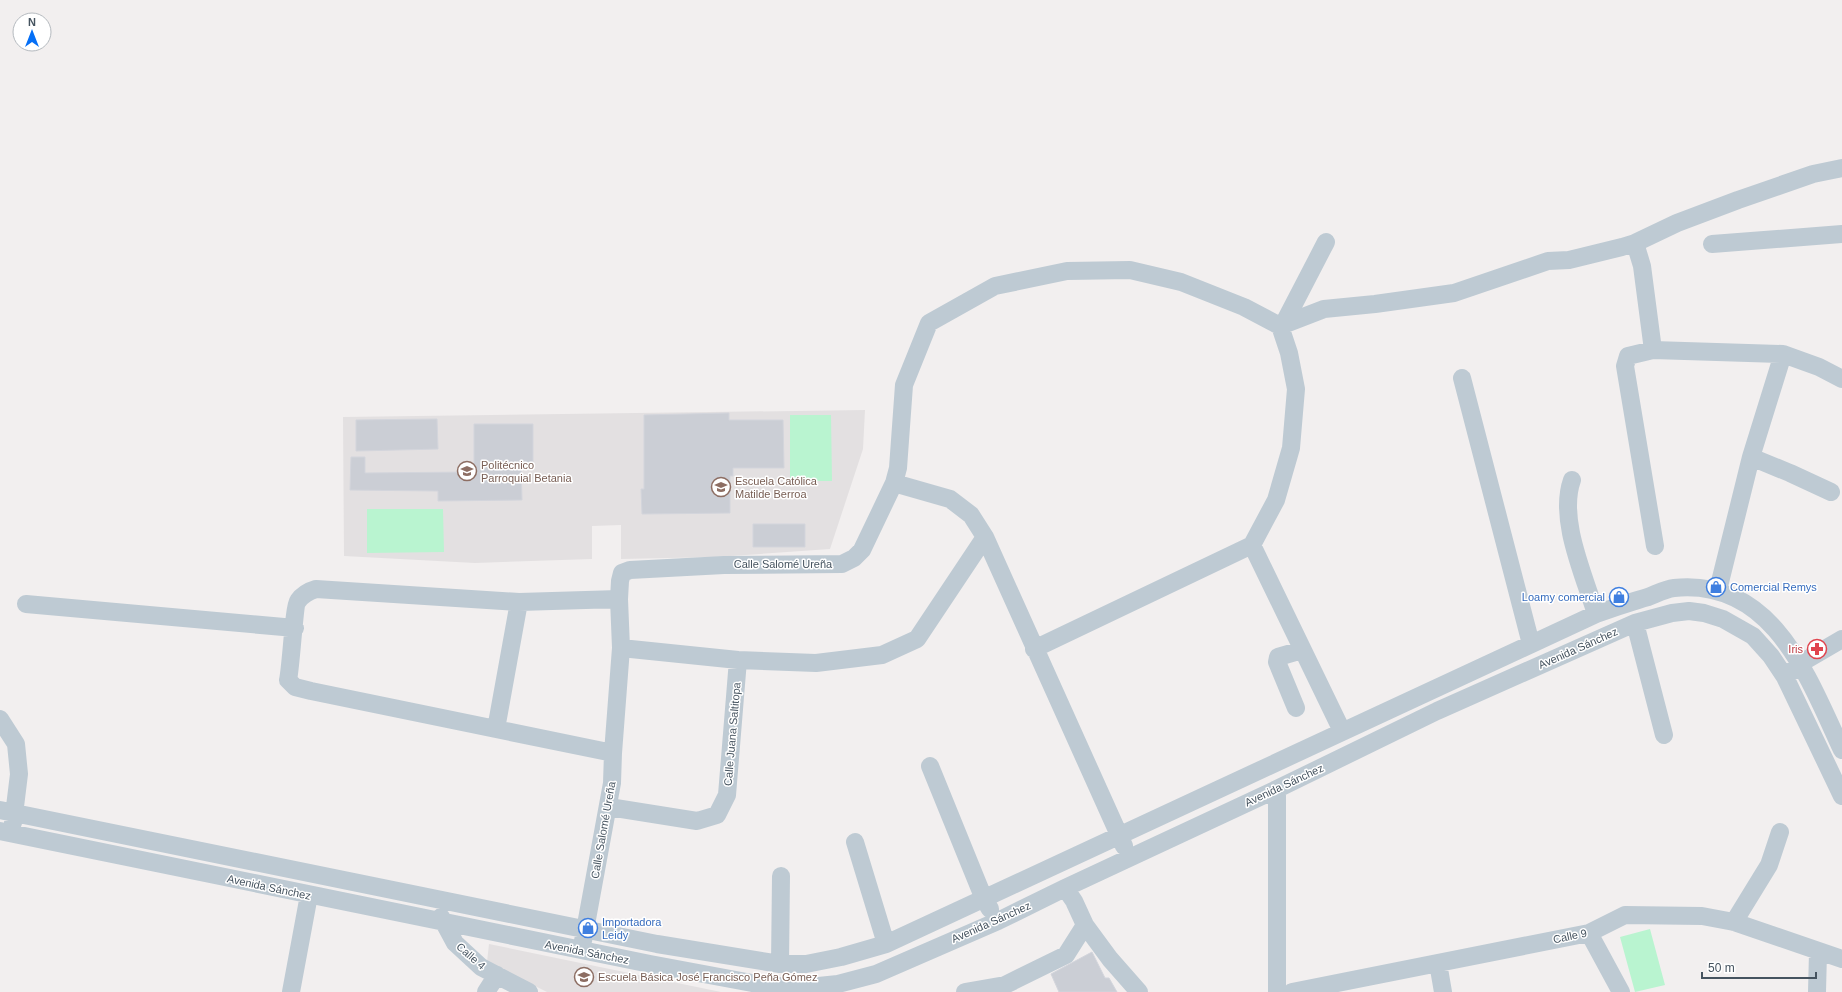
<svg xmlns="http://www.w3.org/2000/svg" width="1842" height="992" viewBox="0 0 1842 992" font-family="Arial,sans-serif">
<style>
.education{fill:#e3e0e1}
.green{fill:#b9f4d0}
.building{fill:#cbced5;stroke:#d3d5dc}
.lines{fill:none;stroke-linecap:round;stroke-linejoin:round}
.minor{stroke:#becad3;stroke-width:18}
.labels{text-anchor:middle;stroke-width:3;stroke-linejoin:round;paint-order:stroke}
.education-label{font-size:11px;fill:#785e54;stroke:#fff;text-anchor:start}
.street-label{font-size:11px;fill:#45535f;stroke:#fff}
.shop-label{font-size:11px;fill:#366cbe;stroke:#fff;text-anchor:start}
.health-label{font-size:11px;fill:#be3a42;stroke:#fff;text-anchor:end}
</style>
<rect width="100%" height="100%" fill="#f2efef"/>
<path class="education" d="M865 410 863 449 830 549 716 557 621 559V525L592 526V559L475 563 344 556 343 417Z
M489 944 721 992H547L487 962Z"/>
<path class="green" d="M790 415H831L832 481H790Z
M367 509H443L444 552 367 553Z
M1650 929 1665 985 1635 992 1620 937Z"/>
<path class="building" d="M729 413V420H783L784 468H733V476H730V513L642 514 641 489H644V415Z
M437 419 438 449 356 451V420Z
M474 424H533V465H521L522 500 438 501V491L350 490 351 457H365V473L474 472Z
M753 524H805V547H753Z
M1092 952 1105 978H1109L1117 992H1059L1051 974Z"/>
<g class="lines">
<path class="minor" d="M1635 243 1642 266 1653 350
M1712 244 1842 234
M1283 325 1326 242
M1280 326 1324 309 1375 304 1454 293 1548 261 1569 260 1622 247 1635 243 1677 223 1738 200 1813 174 1842 168
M1462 378 1531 644
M1751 457 1790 473 1831 492
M1572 480C1558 519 1584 575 1596 614
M894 483 950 499 971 515 985 537 1124 846
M1252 545 1342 731
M1655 546 1625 366 1628 356 1653 350 1783 354 1819 367 1842 379
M1718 590 1751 457 1783 354
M519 602 316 589C309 591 303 594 298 601 294 606 291 667 288 680L295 687 311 691 613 753
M26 604 295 628
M1635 623 1664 735
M621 648 738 660 816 663 882 655 917 639 985 537
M1034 649 1252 545
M1792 671 1801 663 1842 639
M1296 708 1277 662 1278 657 1302 650
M0 719 16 744 19 774 13 823
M496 729 519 602 619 599
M930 766 984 899 990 909
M1277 789V992
M609 807 697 821 717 815 727 795 738 660
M0 810 657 944 780 964H806L841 957 886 944 1596 614C1613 608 1630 602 1648 597 1656 594 1665 589 1674 588 1773 578 1808 677 1842 750
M0 831 650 964 752 983 787 987H809L838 984 876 974 998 921 1065 888 1277 789 1437 711 1635 623 1672 613 1689 611 1704 613 1723 619 1753 636 1771 656 1785 677 1842 796
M855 842 886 944
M441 917 455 943 481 967 529 992
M1734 922 1769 865 1780 832
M1085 925 1110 959 1139 992
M1589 933 1621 992
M583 941 612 783 613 753 621 648 619 599 620 581 622 573 630 570 724 565 842 564 854 558 862 550 894 483 898 468 904 385 929 323 995 286 1067 271 1130 270 1181 282 1244 307 1280 326 1289 353 1296 389 1291 448 1276 500 1252 545
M1438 963 1443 992
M780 964 781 876
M291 992 309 895
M486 992 497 975
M965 992 1005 985 1066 955 1085 925 1074 901 1065 888
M1292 992 1589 933 1625 915 1702 916 1734 922 1842 959
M1817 992 1818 952"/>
</g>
<defs>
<g id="school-ring" transform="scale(1)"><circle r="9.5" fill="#fff" stroke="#8d6e63" stroke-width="1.5"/><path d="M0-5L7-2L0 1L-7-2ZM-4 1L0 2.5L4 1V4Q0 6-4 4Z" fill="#8d6e63"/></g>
<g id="shop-ring" transform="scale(1)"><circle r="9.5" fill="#fff" stroke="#3f7fe0" stroke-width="1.5"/><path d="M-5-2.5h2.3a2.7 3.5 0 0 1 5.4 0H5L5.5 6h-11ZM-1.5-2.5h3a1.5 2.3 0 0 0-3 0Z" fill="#3f7fe0"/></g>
<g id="pharmacy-ring" transform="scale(1)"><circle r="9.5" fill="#fff" stroke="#e0444e" stroke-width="1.5"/><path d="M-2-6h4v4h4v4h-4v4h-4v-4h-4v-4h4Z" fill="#e0444e"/></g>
</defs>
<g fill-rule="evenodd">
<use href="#school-ring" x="467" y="471"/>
<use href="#school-ring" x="721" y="487"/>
<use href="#shop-ring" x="1716" y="587"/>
<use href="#shop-ring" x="1619" y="597"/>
<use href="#pharmacy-ring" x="1817" y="649"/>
<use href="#shop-ring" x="588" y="928"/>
<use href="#school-ring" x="584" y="977"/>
</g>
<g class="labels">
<g class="education-label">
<text x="481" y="469">Politécnico<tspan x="481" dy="13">Parroquial Betania</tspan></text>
<text x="735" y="485">Escuela Católica<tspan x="735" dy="13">Matilde Berroa</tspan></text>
<text x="598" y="981">Escuela Básica José Francisco Peña Gómez</text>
</g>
<g class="street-label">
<text x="783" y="568">Calle Salomé Ureña</text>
<text transform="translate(1578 648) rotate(-24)" y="4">Avenida Sánchez</text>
<text transform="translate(732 734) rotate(-85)" y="4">Calle Juana Saltitopa</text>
<text transform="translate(1284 785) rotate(-25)" y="4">Avenida Sánchez</text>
<text transform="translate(603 830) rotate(-80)" y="4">Calle Salomé Ureña</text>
<text transform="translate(269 887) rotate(12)" y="4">Avenida Sánchez</text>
<text transform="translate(991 922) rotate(-24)" y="4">Avenida Sánchez</text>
<text transform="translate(1570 936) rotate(-12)" y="4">Calle 9</text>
<text transform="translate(587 952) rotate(11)" y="4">Avenida Sánchez</text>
<text transform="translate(471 956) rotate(41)" y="4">Calle 4</text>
</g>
<g class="shop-label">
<text x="1730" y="591">Comercial Remys</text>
<text x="1605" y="601" text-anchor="end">Loamy comercial</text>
<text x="602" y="926">Importadora<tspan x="602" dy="13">Leidy</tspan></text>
</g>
<g class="health-label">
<text x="1803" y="653">Iris</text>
</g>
</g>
<g transform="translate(32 32)"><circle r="19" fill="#ffffff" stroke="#b5babf"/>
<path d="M0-3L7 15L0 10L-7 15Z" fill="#056ff6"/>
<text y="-6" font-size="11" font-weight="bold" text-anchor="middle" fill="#45535f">N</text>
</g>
<path d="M1702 972v6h114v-6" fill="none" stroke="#45535f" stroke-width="2"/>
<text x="1708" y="972" font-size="12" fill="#45535f" stroke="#ffffff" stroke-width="3" paint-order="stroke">50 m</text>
</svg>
